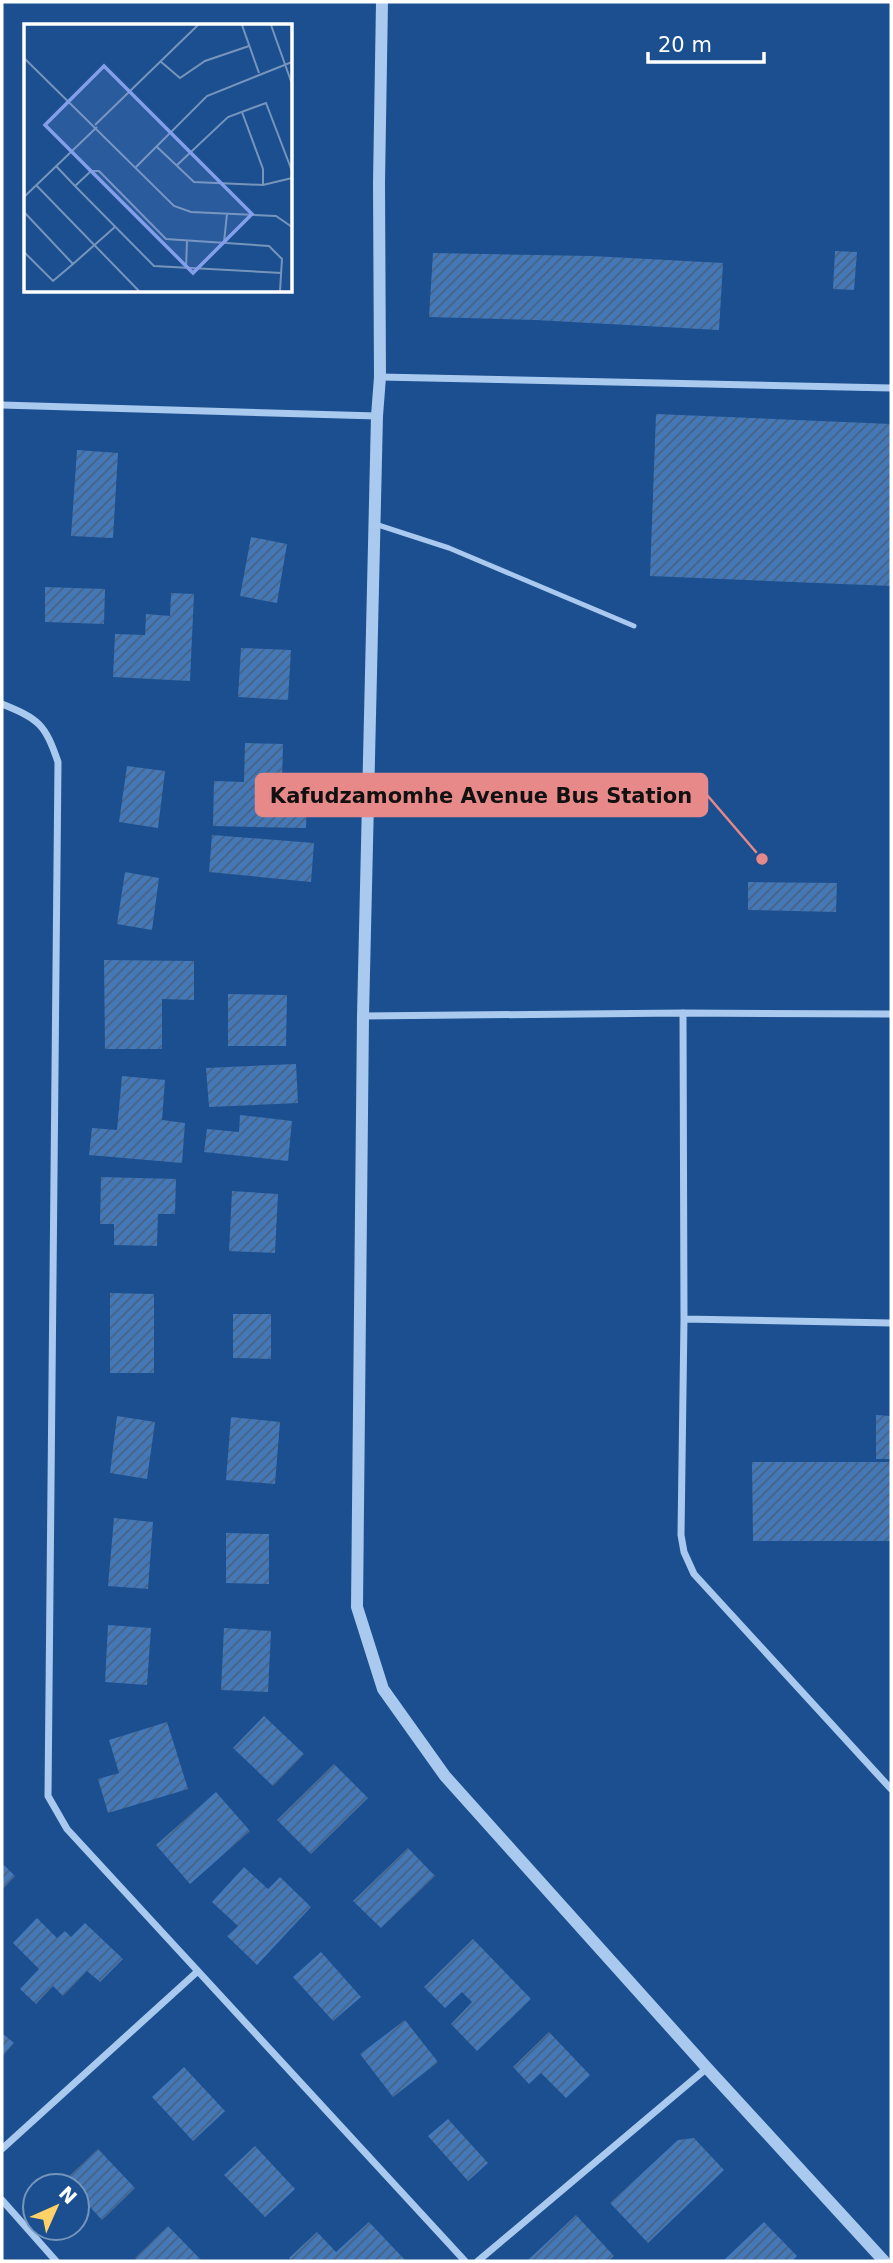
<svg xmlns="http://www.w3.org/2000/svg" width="893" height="2263" viewBox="0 0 893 2263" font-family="'DejaVu Sans',sans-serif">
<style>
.building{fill:url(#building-hatch)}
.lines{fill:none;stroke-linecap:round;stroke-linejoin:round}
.service{stroke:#a9c9ee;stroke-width:5}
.minor{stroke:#a9c9ee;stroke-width:7}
.tertiary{stroke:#a9c9ee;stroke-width:12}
.inset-road{fill:none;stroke:#7695bc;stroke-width:2}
.view{fill:#839eea;fill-opacity:0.15;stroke:#839eea;stroke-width:3.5}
.inset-edge{fill:none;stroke:#fff;stroke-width:3.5}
.leader{fill:none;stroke:#e88989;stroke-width:2.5}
.callout-dot{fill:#e88989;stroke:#1b4f8f;stroke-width:2.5}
.callout{fill:#e88989;stroke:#e88989;stroke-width:2.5}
.callout-label{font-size:21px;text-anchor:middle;font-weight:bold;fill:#111}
</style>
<defs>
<pattern id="building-hatch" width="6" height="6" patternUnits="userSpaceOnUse" patternTransform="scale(1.75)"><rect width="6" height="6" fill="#4478b7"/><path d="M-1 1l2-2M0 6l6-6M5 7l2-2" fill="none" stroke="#486282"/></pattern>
</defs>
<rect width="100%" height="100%" fill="#1b4f8f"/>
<path class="building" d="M835 251 857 252 854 290 833 289Z
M433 253 592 256 723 263 719 330 535 320 429 317Z
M656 414 891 424V586L650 576Z
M77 450 118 453 113 538 71 536Z
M251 537 287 544 277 603 240 596Z
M45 587 105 589 104 624 45 622Z
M171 593 194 594 190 681 113 677 115 634 145 635 146 614 170 616Z
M241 648 291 650 288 700 238 697Z
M245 743 283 744 282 782 307 783 306 828 213 826 214 781 244 782Z
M127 766 165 771 158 828 119 822Z
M212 835 314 843 311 882 209 872Z
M125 872 159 878 152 930 117 924Z
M748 882 837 883 836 912 748 910Z
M104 960 194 961V1000L162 999V1049H105Z
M228 994 287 995 286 1046H228Z
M296 1064 298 1103 209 1107 206 1068Z
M122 1076 165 1080 162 1120 185 1123 182 1163 89 1155 92 1128 117 1130Z
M240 1115 292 1121 288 1161 204 1152 207 1129 239 1132Z
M101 1177 176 1179 175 1214H158L157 1246 114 1245V1224H100Z
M232 1191 278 1194 275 1253 229 1251Z
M110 1293 154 1294V1373H110Z
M233 1314H271V1359L233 1358Z
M876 1415 891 1416V1459H876Z
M117 1416 155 1422 147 1479 110 1473Z
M231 1417 280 1422 275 1484 226 1480Z
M752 1462H891V1541H753Z
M114 1518 153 1522 148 1589 108 1586Z
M226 1533 269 1534V1584L226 1583Z
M108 1625 151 1628 147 1685 105 1682Z
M224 1628 271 1631 268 1692 221 1690Z
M264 1716 304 1754 273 1786 233 1748Z
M167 1722 188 1789 108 1813 98 1779 119 1773 109 1740Z
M334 1764 368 1798 311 1854 277 1820Z
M216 1792 250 1831 190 1884 156 1845Z
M408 1848 435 1876 381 1928 353 1901Z
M2 1863 15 1876 2 1890Z
M244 1867 268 1889 280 1877 311 1907 257 1965 227 1936 238 1926 212 1902Z
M37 1918 57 1938 65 1931 71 1937 85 1923 123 1959 100 1982 87 1971 63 1996 53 1986 36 2004 20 1989 39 1969 13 1943Z
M473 1939 531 1999 477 2051 451 2024 472 2002 462 1992 445 2008 424 1987Z
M321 1952 361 1997 333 2021 293 1977Z
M405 2020 438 2062 393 2097 360 2054Z
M549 2032 590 2075 566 2098 541 2073 529 2084 513 2067Z
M2 2033 14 2043 2 2057Z
M184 2067 225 2111 193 2141 152 2097Z
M448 2119 488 2163 468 2181 428 2136Z
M694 2138 724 2170 648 2243 610 2203 678 2140Z
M255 2146 295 2189 265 2217 224 2175Z
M98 2149 135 2188 102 2220 77 2193V2186H70L65 2180Z
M576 2215 614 2256 608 2261H527Z
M369 2222 406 2261H292L289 2258 317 2232 336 2252Z
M764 2222 797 2256 792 2261H723Z
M168 2226 202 2261H138L135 2258Z"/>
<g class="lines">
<path class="service" d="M375 524 449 548 634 626"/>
<path class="minor" d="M380 377 891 388
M2 405 377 416
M2 704C39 719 45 724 58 762L48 1796 67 1829 465 2261
M683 1013 684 1319 681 1535 684 1552 694 1574 891 1789
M363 1016 683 1013 891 1014
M684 1319 891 1323
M2 2149 198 1971
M2 2200 56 2261
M478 2261 707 2068"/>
<path class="tertiary" d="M382 2 379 183 380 377 377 416 363 1016 357 1607 383 1689 445 1776 707 2068 884 2261"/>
</g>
<g transform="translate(24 24)">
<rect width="268" height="268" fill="#1b4f8f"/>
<path class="inset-road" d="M218 1 235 49M247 1 268 60M0 34 150 182 167 188 252 192 268 203M136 37 156 54 181 37 225 22M218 88 239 145V161M71 101 174 1M132 122 170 158 239 161 268 154M32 142 51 162 67 147H75L142 215 245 222 258 235 256 267M152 142 204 93 242 79 268 147M112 143 183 72 268 38M12 161 115 267M51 162 130 242 258 249M0 173 73 103M0 188 49 240 92 202M200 218 203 190M0 228 29 257 49 240M162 244 163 217"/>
<path class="view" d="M80 42 228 190 169 249 21 101Z"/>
<rect width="268" height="268" class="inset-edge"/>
</g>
<path class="leader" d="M762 859L707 795"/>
<circle class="callout-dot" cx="762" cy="859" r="7"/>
<rect class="callout" x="256" y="774" width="451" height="42" rx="7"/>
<g class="callout-label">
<text x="481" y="803">Kafudzamomhe Avenue Bus Station</text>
</g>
<rect width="893" height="2263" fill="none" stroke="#ffffff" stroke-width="7"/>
<g transform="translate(56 2207) rotate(45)"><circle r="33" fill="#1b4f8f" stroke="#7695bc" stroke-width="2"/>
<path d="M0-5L12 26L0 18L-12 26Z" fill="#ffd166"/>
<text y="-10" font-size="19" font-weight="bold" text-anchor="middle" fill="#ffffff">N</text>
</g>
<path d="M648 52v10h116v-10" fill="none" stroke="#ffffff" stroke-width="3.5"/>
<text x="658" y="52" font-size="21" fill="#ffffff" stroke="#1b4f8f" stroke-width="5" paint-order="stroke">20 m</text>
</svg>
